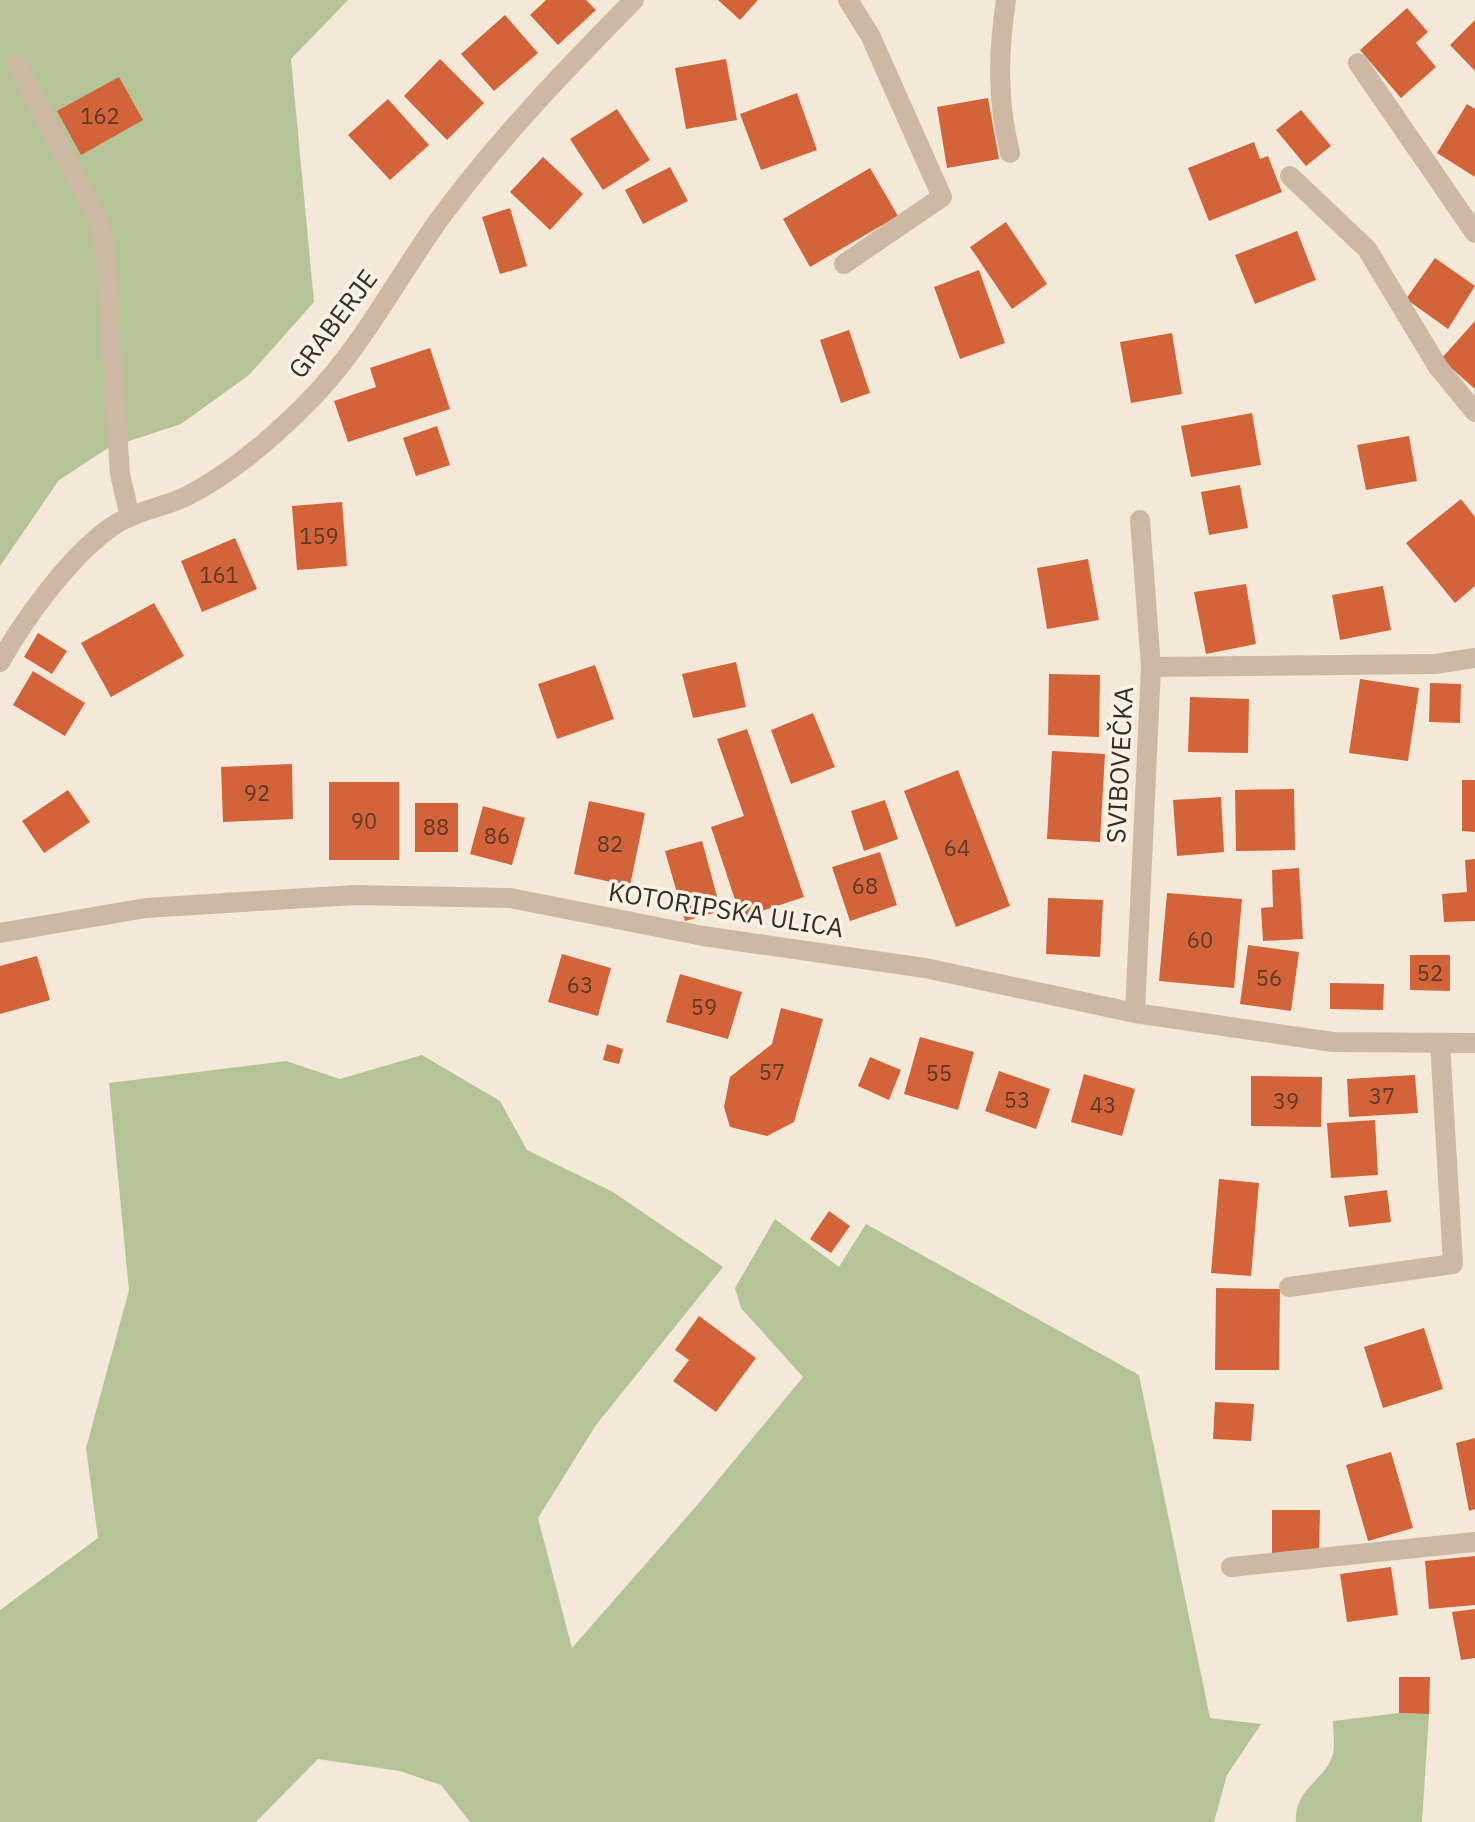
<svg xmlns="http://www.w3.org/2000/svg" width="1475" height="1822" viewBox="0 0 1475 1822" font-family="'IBM Plex Sans',sans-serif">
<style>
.green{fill:#b4c497}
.building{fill:#d36338}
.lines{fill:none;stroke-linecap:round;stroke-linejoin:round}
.minor{stroke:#cdb8a3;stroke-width:20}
.labels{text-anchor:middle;stroke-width:7;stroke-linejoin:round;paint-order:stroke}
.number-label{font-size:22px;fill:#5e3a2a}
.street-label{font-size:26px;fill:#372c26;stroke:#fbf2e5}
</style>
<rect width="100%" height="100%" fill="#f4e8d9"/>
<path class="green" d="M0 0H348L291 59 314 302 249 375 181 424 108 448 59 480 0 566Z
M422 1055 500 1101 527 1150 613 1192 723 1267 596 1425 538 1518 572 1648 699 1503 803 1377 741 1308 735 1288 775 1219 839 1267 866 1224 1139 1375 1210 1718 1261 1724 1227 1775 1214 1822H470L441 1785 400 1771 318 1759 256 1822H0V1610L98 1538 86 1448 129 1290 109 1083 286 1061 340 1079Z
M1399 1713 1429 1714 1422 1822H1296C1294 1788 1326 1780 1333 1754 1335 1744 1333 1731 1333 1721Z"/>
<path class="building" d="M546 0H586L596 10 558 45 530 15Z
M718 0H758L740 20Z
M1407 8 1428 32 1416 43 1436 67 1401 98 1360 50Z
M505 15 538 53 494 91 461 54Z
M1475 20V71L1450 45Z
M440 59 484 103 447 140 404 96Z
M726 59 737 120 686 129 675 68Z
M119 77 143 120 81 155 57 111Z
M797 93 817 150 761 170 740 114Z
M988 98 999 159 947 168 937 107Z
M388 99 429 145 390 180 348 135Z
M1467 104 1475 109V177L1437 153Z
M617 109 650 160 603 190 570 139Z
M1301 110 1331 146 1306 166 1276 130Z
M1254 142 1260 159 1268 156 1282 192 1209 221 1188 168Z
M543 157 583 194 550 230 510 192Z
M670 167 688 201 643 224 625 190Z
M870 168 898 216 810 267 783 219Z
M510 208 527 266 500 274 482 217Z
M1006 222 1047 284 1012 309 970 247Z
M1297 231 1316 280 1255 304 1235 255Z
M1435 258 1475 286 1448 329 1406 299Z
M979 270 1005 343 960 359 934 287Z
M1475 321V389L1441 359Z
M849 330 870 393 841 403 820 340Z
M1172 333 1182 394 1131 403 1120 342Z
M430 348 450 409 348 442 334 401 376 387 370 368Z
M1252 413 1261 465 1191 477 1181 426Z
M437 426 450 465 416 476 403 438Z
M1409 436 1417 481 1366 490 1357 445Z
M1240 485 1248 528 1209 535 1201 492Z
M1461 499 1475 517V586L1455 603 1406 543Z
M342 502 347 566 297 570 292 506Z
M235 538 257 589 202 612 181 561Z
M1088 559 1099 620 1047 629 1037 568Z
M1246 584 1256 644 1206 654 1194 592Z
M1383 586 1391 630 1340 640 1332 595Z
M154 603 184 656 111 697 81 643Z
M38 633 67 651 52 674 24 657Z
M736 662 746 707 693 718 682 674Z
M595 665 614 719 557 739 538 684Z
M33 671 85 703 65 736 13 705Z
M1049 674 1100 675 1099 737 1048 735Z
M1360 679 1419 688 1408 761 1349 753Z
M1430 683 1461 684 1460 723 1429 722Z
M1190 697 1249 699 1248 753 1188 752Z
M813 713 835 767 791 784 771 730Z
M747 729 804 897 741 918 711 827 744 816 717 739Z
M1052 751 1105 754 1100 842 1047 839Z
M292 764 293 819 223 822 221 767Z
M958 770 1010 906 956 927 904 791Z
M1462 780H1475V832L1462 831Z
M329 782H399V860H329Z
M1294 789 1295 850 1236 851 1235 790Z
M68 790 90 822 44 853 22 821Z
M1221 797 1224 852 1177 856 1173 800Z
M885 800 898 839 864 851 851 811Z
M589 801 645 813 630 886 574 874Z
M415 803H458V852H415Z
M483 806 525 818 512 865 470 854Z
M702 841 721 911 685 921 665 851Z
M880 852 897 905 850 921 832 867Z
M1475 859V921L1444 922 1442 894 1467 892 1465 860Z
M1299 868 1303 939 1263 941 1261 908 1273 907 1272 870Z
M1167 893 1242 899 1234 988 1159 981Z
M1048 898 1103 900 1100 957 1046 954Z
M1248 945 1299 952 1291 1011 1240 1004Z
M562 954 611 968 598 1016 548 1002Z
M1410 955H1450V991L1410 990Z
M37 956 50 1000 0 1014V966Z
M680 974 742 992 728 1039 666 1022Z
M1330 983 1384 984 1383 1010 1330 1009Z
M781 1008 823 1019 794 1122 767 1136 730 1127 724 1107 730 1077 772 1044Z
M920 1037 974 1052 958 1110 904 1094Z
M607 1044 623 1049 619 1064 603 1060Z
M870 1057 901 1070 889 1100 858 1086Z
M999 1071 1050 1089 1036 1129 985 1111Z
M1084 1074 1135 1089 1122 1136 1071 1122Z
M1415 1075 1418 1113 1349 1117 1347 1079Z
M1251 1076 1322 1077 1321 1127 1251 1126Z
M1375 1120 1378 1175 1331 1178 1327 1123Z
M1219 1179 1259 1183 1251 1276 1211 1273Z
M1387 1190 1391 1222 1349 1227 1344 1196Z
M829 1211 850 1226 831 1253 810 1239Z
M1216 1288 1280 1289 1279 1370H1215Z
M699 1316 756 1358 716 1412 673 1381 689 1360 675 1350Z
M1424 1328 1443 1389 1383 1408 1364 1347Z
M1215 1402 1254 1404 1251 1441 1213 1439Z
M1475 1438V1509L1469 1511 1456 1443Z
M1391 1452 1413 1528 1368 1541 1346 1465Z
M1272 1510H1320L1319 1555 1272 1554Z
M1475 1556V1605L1429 1609 1425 1561Z
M1391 1567 1398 1615 1347 1622 1340 1574Z
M1475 1609V1658L1461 1660 1452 1612Z
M1399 1677H1430L1429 1714 1399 1713Z"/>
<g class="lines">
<path class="minor" d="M1006 0C998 53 997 101 1010 153
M1358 63 1475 233
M17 64 98 220 105 247 120 474 130 517
M1290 176 1367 249 1438 367 1475 412
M844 264 942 197 870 35 848 0
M0 662C25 618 73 551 116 524 138 510 166 507 189 495 235 471 276 435 312 398 362 346 396 280 438 221 497 141 564 71 634 0
M1151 667 1435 664 1475 658
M0 933 146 908 354 895 510 898 703 936 925 968 1135 1013 1333 1042 1475 1043
M1135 1013 1151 667 1140 520
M1289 1287 1453 1264 1440 1043
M1231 1567 1475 1542"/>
</g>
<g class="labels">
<g class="number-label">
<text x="100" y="124">162</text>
<text x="319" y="544">159</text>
<text x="219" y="583">161</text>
<text x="257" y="801">92</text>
<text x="364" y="829">90</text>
<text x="436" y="835">88</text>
<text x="497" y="844">86</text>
<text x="610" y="852">82</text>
<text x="957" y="856">64</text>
<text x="865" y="894">68</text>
<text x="1200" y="948">60</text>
<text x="1430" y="981">52</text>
<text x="1269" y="986">56</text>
<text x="580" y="993">63</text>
<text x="704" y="1015">59</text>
<text x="772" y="1080">57</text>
<text x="939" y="1081">55</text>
<text x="1382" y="1104">37</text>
<text x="1017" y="1108">53</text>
<text x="1286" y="1109">39</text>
<text x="1103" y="1113">43</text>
</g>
<g class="street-label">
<text transform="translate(333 324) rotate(-53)" y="9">GRABERJE</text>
<text transform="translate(1120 765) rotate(-87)" y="9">SVIBOVEČKA</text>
<text transform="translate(726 910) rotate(9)" y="9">KOTORIPSKA ULICA</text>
</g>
</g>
</svg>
